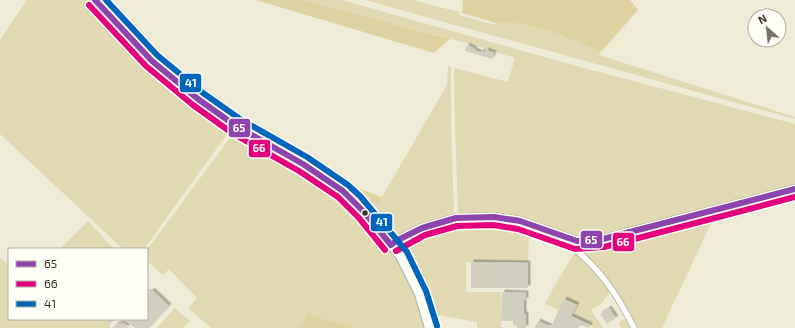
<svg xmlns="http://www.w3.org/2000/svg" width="795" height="328" viewBox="0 0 795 328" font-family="'Exo 2',sans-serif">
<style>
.green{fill:#e1d9b2}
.forest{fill:#ded3a0}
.building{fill:#d1cfbf;filter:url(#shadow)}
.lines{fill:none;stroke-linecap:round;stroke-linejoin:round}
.street-casing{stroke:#b2af9f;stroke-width:7}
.secondary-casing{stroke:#b2af9f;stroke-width:10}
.street{stroke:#fcfcf9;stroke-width:5.5}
.secondary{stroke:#fcfcf9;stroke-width:8}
.bus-1-casing{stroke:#fefdf6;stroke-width:9}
.bus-2-casing{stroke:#fefdf6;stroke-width:9}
.bus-3-casing{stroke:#fefdf6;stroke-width:9}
.bus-1{stroke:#8e44ad;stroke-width:6}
.bus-2{stroke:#e5007d;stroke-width:6}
.bus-3{stroke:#0065bd;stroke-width:6}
.bus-dot{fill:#373527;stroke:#fefdf6;stroke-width:1.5}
.line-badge{stroke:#fefdf6;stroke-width:1.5}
.badge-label{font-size:11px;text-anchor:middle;font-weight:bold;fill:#fff}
</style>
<defs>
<filter id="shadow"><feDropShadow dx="2.5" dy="-2.5" stdDeviation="0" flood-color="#0004"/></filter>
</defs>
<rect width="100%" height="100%" fill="#eeebd7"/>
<path class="green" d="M27 0H90L152 65 230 126V130L144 249H123L0 134V40Z
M99 0H106C137 33 168 63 203 92L199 95C163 66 131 33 99 0Z
M298 0H342L562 62 795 124V186L595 238H579L530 219 516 216 500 214 463 215 458 212 455 126 454 68 508 82 515 58 470 44 312 2Z
M365 0H412L459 12V15L495 25 496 23H514L546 29 601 52 599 55 795 117V119Z
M448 66 451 67V126L454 212 445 218 398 236 389 234 383 228 370 209 356 195 345 189 325 173 237 122 205 99 206 94C226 108 246 122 267 134 305 156 345 175 378 204L447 85Z
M240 132 302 167 334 188 364 221 378 232 390 249 406 277 418 302 425 328H353L308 314 298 328H211L188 308 197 298 169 269 163 275 147 261V250L232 135 235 133Z
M795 192V196L713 219 662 328H638L621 298 612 285 582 253 580 249 587 244 606 241Z
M490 219 511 222 567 241 569 247 529 231 528 262H466V292H501V327L506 328H477V322L433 314 437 328H432L399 249C399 247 399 245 401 243 404 239 412 236 417 234 441 223 464 220 490 219Z
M88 221 114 249H60Z
M575 252 588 262 611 291 601 304 591 310 603 328H593L590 324 572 316 577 305 564 299 559 310 545 304 555 285Z
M0 258 9 265V319H105L110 324V328H0Z
M175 308 190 321 183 328H157Z
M627 318 632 328H620L619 322Z"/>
<path class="forest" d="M256 0H298L312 2 450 39 434 53Z
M462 0H630L638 10 601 52 546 29 514 23H496L462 13 463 5Z
M360 189 382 197 378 204Z
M308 314 353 328H298Z"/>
<path class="building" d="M467 45 475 49 474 50 481 53 482 51 485 53 486 50 494 53 492 59 465 51Z
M471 262 528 263V288H471Z
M152 290 169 306 149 328H135L125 319H147V291L149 293Z
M502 292 526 293V300H524V314H526V328H517V326L513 325 514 314 513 321H501Z
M564 299 577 305 571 316 590 325 589 328 580 325 578 328H535L538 321 551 327Z
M609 308 616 318 607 324 600 314Z
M105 319H115L110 324Z
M121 323 125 324 128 328H112L117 324Z"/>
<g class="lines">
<g class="street-casing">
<path id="street" d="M577 241 575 249C603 273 618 296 634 328"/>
</g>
<g class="secondary-casing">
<path id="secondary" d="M95 0 152 61 198 99 236 126 303 164 343 191 355 202 365 213 400 256 419 294 429 328
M391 245 396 241 422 228 456 218 494 217 520 221 577 241 603 239 795 189"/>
</g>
<use href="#street" class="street"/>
<use href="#secondary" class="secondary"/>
<g class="bus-1-casing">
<path id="bus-1" d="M95 0 152 61 198 99 236 126 303 164 343 191 365 213 391 245
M391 245 396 241 422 228 456 218 494 217 520 221 577 241 603 239 795 189"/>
</g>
<g class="bus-2-casing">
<path id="bus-2" d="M89 5 146 66 193 105 232 133 299 171 338 197 359 218 385 250
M396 251 425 235 457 226 493 225 518 229 575 249 604 247 795 197"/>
</g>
<g class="bus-3-casing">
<path id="bus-3" d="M106 0 157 55 203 93 240 119 307 157 348 185 360 196 407 252 426 291 437 326"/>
</g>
<use href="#bus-1" class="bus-1"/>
<use href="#bus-2" class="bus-2"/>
<use href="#bus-3" class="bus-3"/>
</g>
<circle class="bus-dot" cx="365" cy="213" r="3.5"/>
<g class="line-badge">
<rect x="179" y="73" width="23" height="20" rx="4" fill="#0065bd"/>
<rect x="228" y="118" width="23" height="20" rx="4" fill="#8e44ad"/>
<rect x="248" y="139" width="23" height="19" rx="4" fill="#e5007d"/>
<rect x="370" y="213" width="23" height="19" rx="4" fill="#0065bd"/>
<rect x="580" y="230" width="23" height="19" rx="4" fill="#8e44ad"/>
<rect x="612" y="232" width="23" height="20" rx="4" fill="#e5007d"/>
</g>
<g class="badge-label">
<text x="191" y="87">41</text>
<text x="239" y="132">65</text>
<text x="259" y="152">66</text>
<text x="382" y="226">41</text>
<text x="591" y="244">65</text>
<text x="623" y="246">66</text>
</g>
<rect x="8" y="248" width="140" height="72" fill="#fefdf6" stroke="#aeada3"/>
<rect x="16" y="261" width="20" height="6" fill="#8e44ad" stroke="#aeada3"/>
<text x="44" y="268" font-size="12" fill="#373527">65</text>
<rect x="16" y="281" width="20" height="6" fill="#e5007d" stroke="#aeada3"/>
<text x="44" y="288" font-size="12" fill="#373527">66</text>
<rect x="16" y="301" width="20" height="6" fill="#0065bd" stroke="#aeada3"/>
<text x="44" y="308" font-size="12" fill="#373527">41</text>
<g transform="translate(767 28) rotate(332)"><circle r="19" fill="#fefdf6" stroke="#aeada3"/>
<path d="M0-3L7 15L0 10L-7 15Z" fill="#777565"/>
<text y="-6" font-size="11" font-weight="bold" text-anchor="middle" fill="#373527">N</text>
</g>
</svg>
